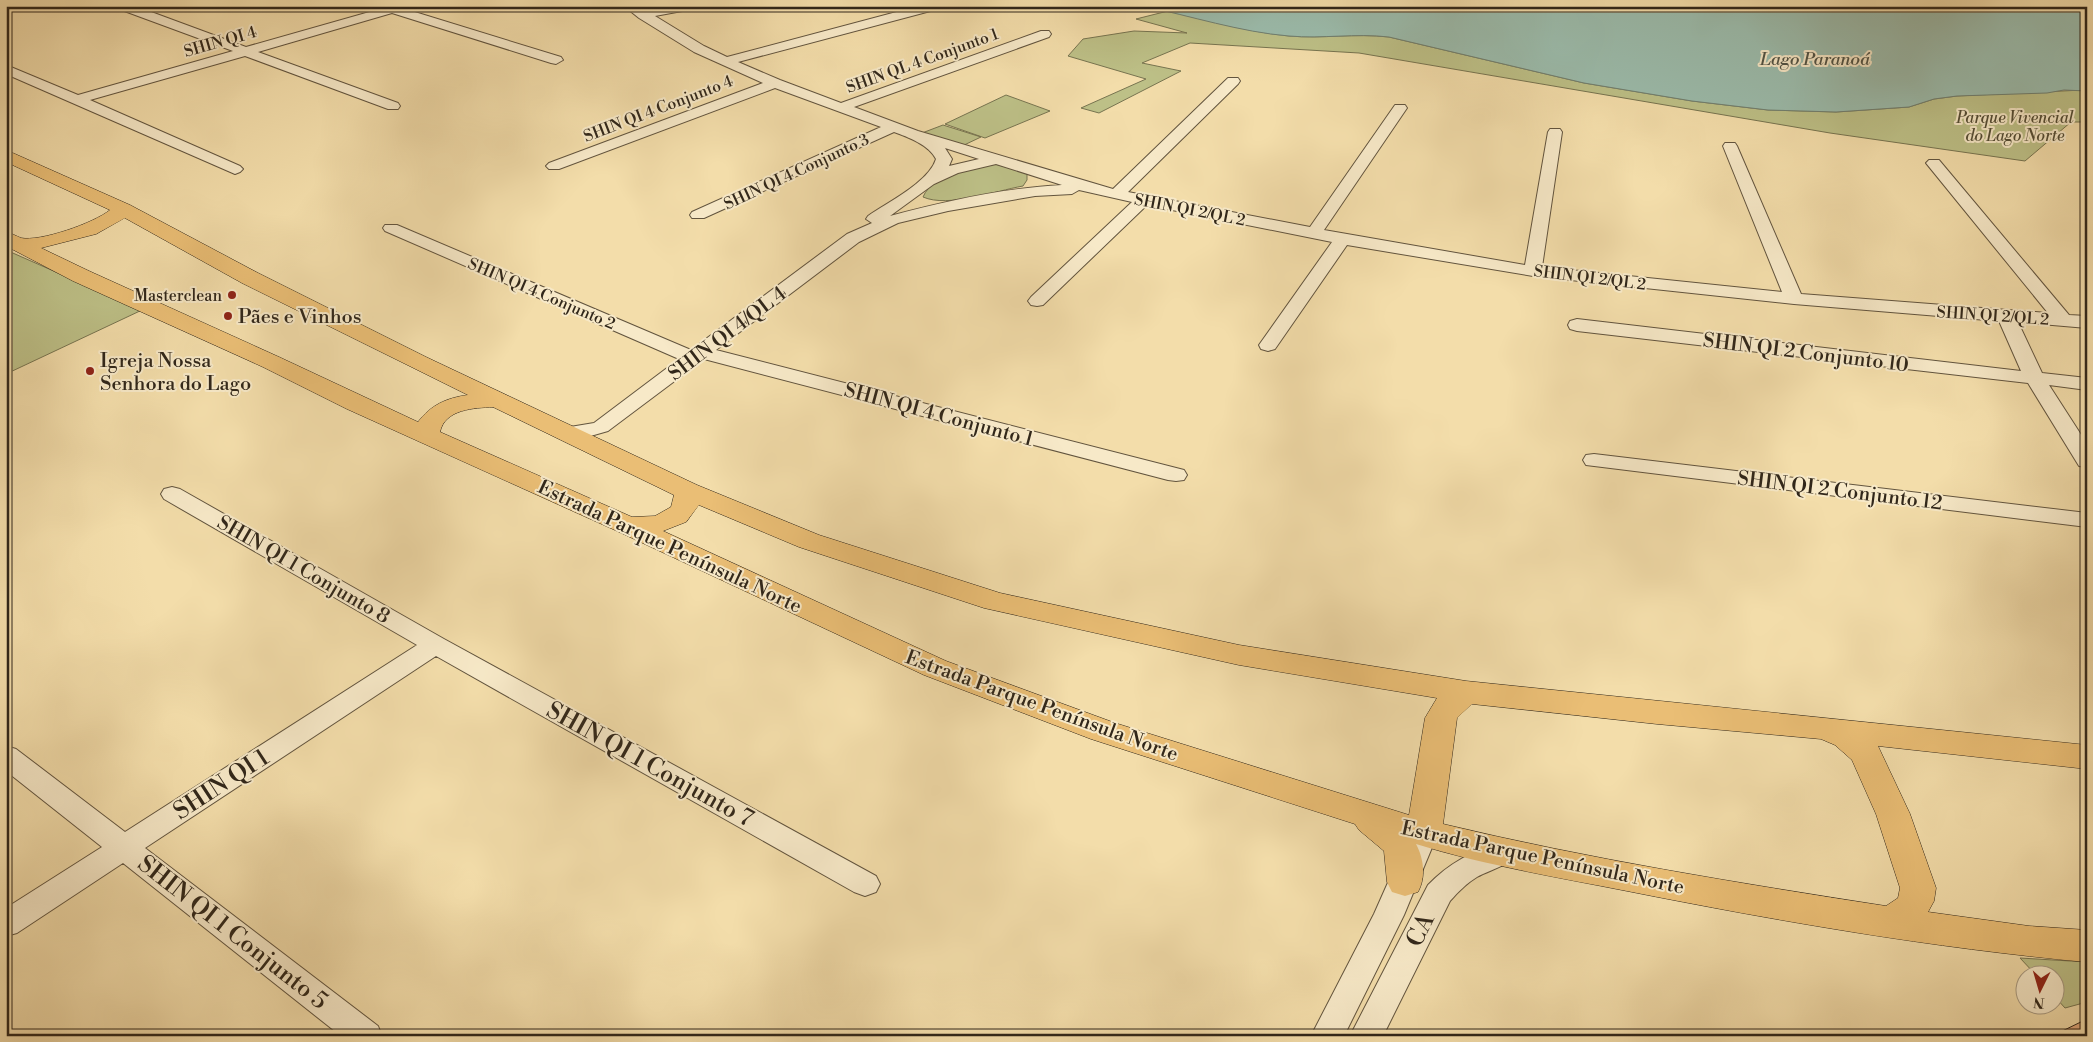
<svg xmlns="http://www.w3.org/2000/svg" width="2093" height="1042" viewBox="0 0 2093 1042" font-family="'Libre Bodoni',serif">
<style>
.green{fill:#bdc087;stroke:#777450}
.water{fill:#9bbbab;stroke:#718071}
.building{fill:#e1a97d;stroke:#31271a}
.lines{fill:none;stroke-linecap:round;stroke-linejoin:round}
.minor-casing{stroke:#62543e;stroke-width:2}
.major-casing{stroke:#31271a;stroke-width:1}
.minor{fill:#f7e9c8;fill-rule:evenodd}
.major{fill:#eabe75;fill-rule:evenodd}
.poi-dot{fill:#8f2418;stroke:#f7e9c8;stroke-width:2}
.labels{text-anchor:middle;stroke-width:4;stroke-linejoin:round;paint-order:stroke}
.far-street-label{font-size:16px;fill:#31271a;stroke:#f7e9c8}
.far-park-label{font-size:16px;font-style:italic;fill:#544d35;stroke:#f7e9c8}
.far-poi-label{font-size:16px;fill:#31271a;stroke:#f7e9c8;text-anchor:end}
.far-water-label{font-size:18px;font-style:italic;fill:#515346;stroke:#f7e9c8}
.poi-label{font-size:20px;fill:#31271a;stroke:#f7e9c8;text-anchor:start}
.street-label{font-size:20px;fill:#31271a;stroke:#f7e9c8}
.near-street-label{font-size:24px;fill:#31271a;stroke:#f7e9c8}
</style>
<rect width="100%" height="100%" fill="#f3ddaa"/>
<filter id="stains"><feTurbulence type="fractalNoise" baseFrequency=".004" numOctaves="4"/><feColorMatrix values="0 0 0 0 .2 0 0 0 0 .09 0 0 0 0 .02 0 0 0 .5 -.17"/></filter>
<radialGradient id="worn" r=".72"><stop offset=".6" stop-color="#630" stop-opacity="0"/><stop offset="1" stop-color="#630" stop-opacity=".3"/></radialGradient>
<path class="green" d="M1168 11C1208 20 1248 32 1289 36 1322 39 1355 33 1389 37L1584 83 1692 101 1768 110 1836 112 1909 107 1934 99 1957 96 2083 90 2087 91V122H2071L2025 161 1830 133 1359 53 1190 43 1142 63 1181 71 1099 113 1081 108 1146 79 1068 56 1083 39 1134 31 1187 33 1136 19Z
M1006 95 1050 111 985 138 945 124Z
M943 125 981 137 962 146 922 133Z
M995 164 1027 173V180L1023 186C995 191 948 208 923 197 933 173 973 169 995 164Z
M6 250 142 310 6 374Z
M2020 958 2087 962V1002L2065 1008 2056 998V974H2035Z"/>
<path class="water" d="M1143 6H2087V91L2064 90 2047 93 1957 96 1934 99 1909 107 1836 112 1768 110 1692 101 1584 83 1389 37C1355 33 1323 39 1289 36 1240 32 1191 16 1143 6Z"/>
<path class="building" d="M2087 1019V1036H2052Z"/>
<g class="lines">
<g class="minor-casing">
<path id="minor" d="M117 6H135L246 47 380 9V6H409L405 9 561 57 563 60 556 64 551 63 392 13 258 52 398 103 400 106 398 109H388L245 56 90 100 240 166 243 169 240 172 235 174 6 74V65L78 95 233 51 119 9Z
M624 6H639L646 11 669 6H695L693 9 655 16 704 46 727 57 919 6H940L938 9 738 62 780 80 841 103 1041 31H1049L1051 34 1049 37 854 107 918 131 1113 189 1228 78H1238L1240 81 1238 84 1128 192 1310 227 1395 105H1405L1407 108 1324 230 1525 265 1548 132 1550 129H1560L1562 132 1542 267 1782 292 1723 146 1725 143H1735L1737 146 1801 294 2048 313 1926 163 1929 160H1939L2069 315 2087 316V328L2018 322 2042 373 2087 378V390L2049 385 2087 444V467L2079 466 2028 383 1577 331 1570 329 1568 325 1570 321 1577 319 2021 371 1999 321 1794 304 1533 276 1347 245 1275 349 1268 351 1261 349 1259 345 1332 242 1147 205 1043 305 1037 306 1031 305 1028 301 1031 297 1132 202 1079 190 1072 194 1035 196 948 211 898 223 859 242 716 350 1184 470 1187 475 1184 480 1176 481 1168 480 704 359 608 431 587 437 565 439 558 437 555 433 558 429 594 423 679 359 385 231 383 228 385 225H397L691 350 847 234 872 223 866 219 868 216C888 202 929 182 936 159 929 145 908 137 894 132L704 218H692L690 215 692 212 881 127 775 88 559 169H549L546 166 549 163 763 83 694 52 639 18ZM945 148 979 159 949 166 952 159ZM996 164 1062 185C1004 188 946 201 890 216L934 184 958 173Z
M1594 454 2087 513V527L1586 465 1583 460 1586 455Z
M172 487 180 489 444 639 876 876 880 884 876 892 865 896 854 892 436 656 145 848 378 1026 382 1036H341L123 863 17 933 6 936V908L102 847 6 771V746L16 749 125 832 417 645 164 499 161 494 164 489Z
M1424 822 1434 825 1438 833 1404 915 1344 1036H1311L1374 914 1410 833 1414 825Z
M1503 841 1513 844 1518 852C1510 866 1491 869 1477 877 1467 883 1458 892 1450 901L1383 1036H1350L1428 885C1449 863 1474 850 1503 841Z"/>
</g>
<g class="major-casing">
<path id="major" d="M6 150 130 205 258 273 426 357 697 485 819 535 1000 593 1239 645 1466 681 2087 745V769L1878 746 1910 814 1936 888 1934 901 1928 912 2029 926 2087 930V962C1933 948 1778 921 1627 891 1556 877 1484 865 1416 844 1424 859 1426 877 1418 892L1405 896 1392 892 1387 882 1384 851 1359 830 1355 824 1091 739 924 675 617 531 347 409 263 367 73 281 6 246V232C11 233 16 236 21 238 40 242 94 223 110 210L6 162ZM125 218 242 283 468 395C446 398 431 405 418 422L279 357 89 271 41 248 96 234ZM493 407 674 495 671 507 655 516 632 517 440 432C445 409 474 408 493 407ZM699 505 799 547 984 608 1239 665 1437 698 1425 718 1409 815 1115 723 946 661 663 531 686 522ZM1472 704 1657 724 1821 739 1835 745 1852 760 1876 814 1900 888 1898 898 1886 906C1738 883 1589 859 1443 824L1457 718Z"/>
</g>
<use href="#minor" class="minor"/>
<use href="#major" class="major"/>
</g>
<g class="poi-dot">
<circle cx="232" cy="295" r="5"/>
<circle cx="228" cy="316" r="5"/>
<circle cx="90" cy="371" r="5"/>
</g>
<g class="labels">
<g class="far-street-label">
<text transform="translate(220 41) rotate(-16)" y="6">SHIN QI 4</text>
<text transform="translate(922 60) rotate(-20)" y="6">SHIN QL 4 Conjunto 1</text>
<text transform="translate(658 108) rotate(-21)" y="6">SHIN QI 4 Conjunto 4</text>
<text transform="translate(796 171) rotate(-25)" y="6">SHIN QI 4 Conjunto 3</text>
<text transform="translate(1190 209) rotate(11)" y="6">SHIN QI 2/QL 2</text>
<text transform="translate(1590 277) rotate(7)" y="6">SHIN QI 2/QL 2</text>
<text transform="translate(542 293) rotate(23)" y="6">SHIN QI 4 Conjunto 2</text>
<text transform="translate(1993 315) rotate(4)" y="6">SHIN QI 2/QL 2</text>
</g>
<g class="far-park-label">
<text x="2015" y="123">Parque Vivencial<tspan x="2015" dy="18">do Lago Norte</tspan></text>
</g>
<g class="far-poi-label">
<text x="222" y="301">Masterclean</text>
</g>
<g class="far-water-label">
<text x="1815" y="65">Lago Paranoá</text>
</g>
<g class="poi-label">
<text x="238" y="323">Pães e Vinhos</text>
<text x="100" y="367">Igreja Nossa<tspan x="100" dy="23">Senhora do Lago</tspan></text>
</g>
<g class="street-label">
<text transform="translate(727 333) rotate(-37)" y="7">SHIN QI 4/QL 4</text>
<text transform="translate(1806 352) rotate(7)" y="7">SHIN QI 2 Conjunto 10</text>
<text transform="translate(939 414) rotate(15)" y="7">SHIN QI 4 Conjunto 1</text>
<text transform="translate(1840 490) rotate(7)" y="7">SHIN QI 2 Conjunto 12</text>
<text transform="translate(670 546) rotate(25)" y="7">Estrada Parque Península Norte</text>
<text transform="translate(304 569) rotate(30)" y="7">SHIN QI 1 Conjunto 8</text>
<text transform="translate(1042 705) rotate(20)" y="7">Estrada Parque Península Norte</text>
<text transform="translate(1543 857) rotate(12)" y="7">Estrada Parque Península Norte</text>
</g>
<g class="near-street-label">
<text transform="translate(650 764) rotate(29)" y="8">SHIN QI 1 Conjunto 7</text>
<text transform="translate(221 784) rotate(-33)" y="8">SHIN QI 1</text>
<text transform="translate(1420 930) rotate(-64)" y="8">CA</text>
<text transform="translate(233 932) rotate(38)" y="8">SHIN QI 1 Conjunto 5</text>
</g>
</g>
<rect width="2093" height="1042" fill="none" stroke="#f3ddaa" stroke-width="25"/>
<rect x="8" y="8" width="2078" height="1027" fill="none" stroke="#31271a" stroke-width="2.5"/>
<rect x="12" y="12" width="2068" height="1017" fill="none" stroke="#31271a"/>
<g transform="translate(2040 990) rotate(185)"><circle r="24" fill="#f7e9c8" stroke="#a89b82"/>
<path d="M0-4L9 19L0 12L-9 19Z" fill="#8f2418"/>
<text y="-8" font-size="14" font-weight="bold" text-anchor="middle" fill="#31271a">N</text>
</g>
<rect width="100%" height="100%" filter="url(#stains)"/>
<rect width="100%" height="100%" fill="url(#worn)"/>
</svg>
